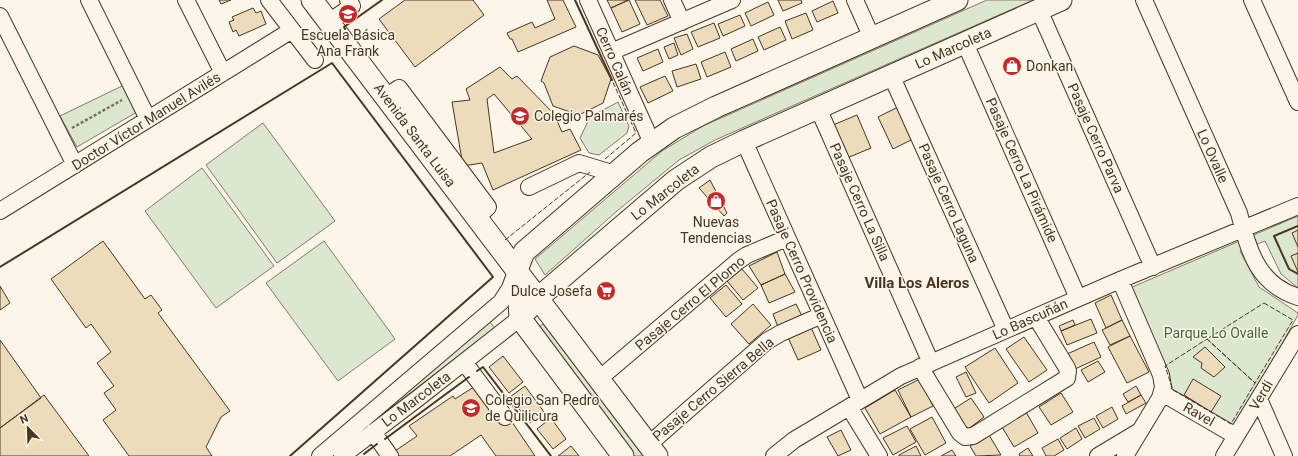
<svg xmlns="http://www.w3.org/2000/svg" width="1298" height="456" viewBox="0 0 1298 456" font-family="Roboto,sans-serif">
<style>
.green{fill:#dce7d0;stroke:#887966}
.building{fill:#ecdcbc;stroke:#4a3520;fill-rule:evenodd}
.lines{fill:none;stroke-linecap:round;stroke-linejoin:round}
.minor-casing{stroke:#4a3520;stroke-width:18}
.major-casing{stroke:#4a3520;stroke-width:23}
.path{stroke:#7f6f5c;stroke-width:2.5;stroke-dasharray:3 2;stroke-linecap:butt}
.minor{stroke:#fbf6e9;stroke-width:16}
.major{stroke:#fbf6e9;stroke-width:21}
.fence{stroke:#4a3520;stroke-width:1;stroke-dasharray:5 2;stroke-linecap:butt}
.wall{stroke:#4a3520;stroke-width:2}
.labels{text-anchor:middle;stroke-width:3;stroke-linejoin:round;paint-order:stroke}
.poi-label{font-size:14px;fill:#4a3520;stroke:#fbf6e9;text-anchor:start}
.street-label{font-size:14px;fill:#4a3520;stroke:#fbf6e9}
.park-label{font-size:14px;fill:#436837;stroke:#fbf6e9}
.neighbourhood-label{font-size:15px;font-weight:bold;fill:#4a3520;stroke:#fbf6e9}
</style>
<rect width="100%" height="100%" fill="#fbf6e9"/>
<path class="green" d="M987 0H1033L715 140 679 160 617 211 545 275 535 259 662 151 703 126Z
M124 85 137 112 77 147 60 116Z
M618 102 629 126 627 133 599 155 589 153 580 138 590 117Z
M263 123 335 221 277 263 206 165Z
M202 168 274 266 216 308 145 211Z
M1298 216V288L1281 274 1265 241 1240 251 1259 287 1298 313V315L1235 428 1169 390 1130 288Z
M324 241 395 339 338 381 266 283Z
M489 321 495 328 353 437Z
M543 324 643 456H629L534 331Z"/>
<path class="building" d="M219 0H231L221 4Z
M405 0H473L484 15 415 67 379 19Z
M547 0H563L576 27 518 52 512 39H510L507 33 532 22 535 28 555 19Z
M607 0H628L611 8Z
M629 0 640 24 622 32 611 8Z
M635 0H660L668 16 647 25Z
M778 0H801L802 3 783 11Z
M833 1 838 13 817 22 812 11Z
M768 2 774 15 751 26 745 13Z
M253 8 256 13 261 11 266 24 239 36 236 30 233 32 229 22 234 20 232 17Z
M806 13 813 30 792 39 785 21Z
M740 15 745 26 723 36 718 24Z
M714 23 720 38 698 47 691 32Z
M780 27 786 40 764 50 758 37Z
M687 34 693 49 681 55 674 38Z
M753 39 758 51 736 61 731 49Z
M674 43 678 55 669 59 664 47Z
M574 46 598 55 611 79 603 103 579 115 553 106 544 83 541 81 550 57Z
M658 49 663 62 643 71 637 58Z
M725 52 731 67 707 77 701 62Z
M696 64 701 79 677 87 672 71Z
M500 67 512 79 517 76 554 114 562 132 570 129 581 150 493 190 482 163 463 166 452 102 470 100 466 89ZM494 94 532 139 494 153 487 99Z
M665 76 673 91 648 103 640 87Z
M900 106 915 138 893 149 878 117Z
M857 115 871 148 847 158 833 125Z
M710 180 727 213 724 216 699 188Z
M1298 230V247L1292 233Z
M103 241 145 299 151 295 162 310 158 313 230 411 221 417 206 447 212 456H129L103 420 116 410 104 393 114 386 97 363 111 352 91 324 86 328 51 279Z
M777 252 785 274 761 285 749 266Z
M1298 253V272L1291 256Z
M742 269 758 288 743 300 727 281Z
M785 274 795 292 769 303 761 285Z
M726 285 742 304 726 317 710 298Z
M0 286 10 303 0 310Z
M1111 295 1122 320 1106 328 1095 303Z
M753 304 771 325 749 344 731 324Z
M796 304 802 316 778 327 773 314Z
M1091 319 1097 333 1067 345 1061 331Z
M1073 320 1075 325 1061 331 1059 326Z
M1122 320 1130 336 1110 345 1102 330Z
M810 325 821 350 798 360 787 335Z
M1130 336 1149 372 1127 383 1108 347Z
M1024 337 1047 370 1029 382 1006 349Z
M0 340 41 398 0 428Z
M1094 342 1101 357 1075 369 1067 354Z
M1205 347 1225 367 1214 377 1201 368 1202 363 1193 357Z
M995 348 1018 383 989 403 965 367Z
M503 356 523 382 509 393 489 367Z
M1098 361 1105 372 1088 382 1081 370Z
M966 372 976 393 966 397 956 377Z
M920 379 933 406 911 417 898 390Z
M1193 379 1221 396 1211 412 1184 395Z
M477 385 510 419 535 456H496L481 435 450 456H399L395 451 417 436 409 426 453 396 455 399Z
M525 386 544 412 530 423 510 397Z
M1136 386 1141 395 1128 402 1123 394Z
M895 390 911 417 880 434 865 408Z
M1061 393 1073 412 1051 425 1039 407Z
M44 395 89 456H0V428Z
M1141 395 1146 403 1126 414 1122 406Z
M971 398 984 417 967 430 952 410Z
M1112 407 1118 419 1103 428 1096 416Z
M1026 412 1038 433 1014 447 1002 427Z
M932 417 946 443 925 455 910 429Z
M551 418 566 439 553 449 537 429Z
M1094 418 1100 429 1085 438 1078 426Z
M907 426 916 442 893 455 883 438Z
M1076 428 1082 439 1067 449 1060 438Z
M841 430 851 450 838 456 827 437Z
M989 435 1001 455 976 456 970 446Z
M1058 439 1064 450 1054 456H1046L1042 448Z
M571 446 579 456H558Z
M916 446 921 456H899V455Z
M1028 448 1033 456H1020L1019 454Z
M952 450 956 456H941Z"/>
<g class="lines">
<g class="minor-casing">
<path id="minor" d="M89 0 148 119
M186 0 223 73
M269 0 315 60
M588 0 652 143
M672 0 682 22
M855 0 872 38
M1144 0 1239 213C1249 251 1257 284 1298 297
M1252 0 1298 102
M1039 10 1153 267
M0 16 75 165
M329 22 352 6 348 0
M965 43 1078 298
M611 52 732 0
M891 75 1006 330
M386 97 399 88 488 207 477 217
M818 108 931 363
M744 141 860 400
M529 187 579 163 615 174
M0 211 292 30
M1120 280 1161 375 1163 387 1160 398 1125 456
M464 362 505 417
M920 367 960 433 965 437 973 436 1067 378 1068 371 1067 368 1036 317
M599 379 738 261 747 255 787 238
M1162 393 1236 436
M1259 399 1284 456
M849 407 879 456
M373 432 390 456
M648 445 767 341 781 333 822 315
M320 456 501 302 510 288 516 272
M342 456 417 399 520 318
M774 456 794 440 901 376 1120 280 1298 206
M1098 456 1138 432
M1224 456 1298 334"/>
</g>
<g class="major-casing">
<path id="major" d="M312 0 657 456
M520 318 538 298 676 180 711 157 744 141 1061 0
M623 456 520 318 517 270 524 252 640 152 674 128 716 107 957 0"/>
</g>
<path class="path" d="M72 128 122 100"/>
<use href="#minor" class="minor"/>
<use href="#major" class="major"/>
<path class="fence" d="M605 159 636 133 612 80
M505 240 590 172
M1264 303 1293 320 1255 383 1207 339Z
M1207 339 1255 383 1231 424 1173 390 1165 366Z"/>
<path class="wall" d="M575 0 612 80
M345 29 344 27 382 0
M1298 226 1274 236 1289 269 1298 274
M0 267 332 63 493 277 290 456
M477 371 483 367 551 456
M385 439 469 377
M364 454 377 444"/>
</g>
<defs>
<g id="school-disc" transform="scale(1)"><circle r="9.5" fill="#c62828" stroke="#fbf6e9"/><path d="M0-5L7-2L0 1L-7-2ZM-4 1L0 2.5L4 1V4Q0 6-4 4Z" fill="#fff"/></g>
<g id="shop-disc" transform="scale(1)"><circle r="9.5" fill="#c62828" stroke="#fbf6e9"/><path d="M-5-2.5h2.3a2.7 3.5 0 0 1 5.4 0H5L5.5 6h-11ZM-1.5-2.5h3a1.5 2.3 0 0 0-3 0Z" fill="#fff"/></g>
<g id="supermarket-disc" transform="scale(1)"><circle r="9.5" fill="#c62828" stroke="#fbf6e9"/><path d="M-6-5.5h2.5l.6 2H6L4.5 2H-2.5L-4.4-4H-6ZM-1.5 3.2a1.3 1.3 0 1 0 .1 0ZM3 3.2a1.3 1.3 0 1 0 .1 0Z" fill="#fff"/></g>
</defs>
<g fill-rule="evenodd">
<use href="#school-disc" x="348" y="14"/>
<use href="#shop-disc" x="1012" y="66"/>
<use href="#school-disc" x="520" y="116"/>
<use href="#shop-disc" x="716" y="201"/>
<use href="#supermarket-disc" x="606" y="291"/>
<use href="#school-disc" x="471" y="408"/>
</g>
<g class="labels">
<g class="poi-label">
<text x="348" y="40" text-anchor="middle">Escuela Básica<tspan x="348" dy="16">Ana Frank</tspan></text>
<text x="1026" y="71">Donkan</text>
<text x="534" y="121">Colegio Palmarés</text>
<text x="716" y="227" text-anchor="middle">Nuevas<tspan x="716" dy="16">Tendencias</tspan></text>
<text x="592" y="296" text-anchor="end">Dulce Josefa</text>
<text x="485" y="405">Colegio San Pedro<tspan x="485" dy="16">de Quilicura</tspan></text>
</g>
<g class="street-label">
<text transform="translate(953 48) rotate(-24)" y="5">Lo Marcoleta</text>
<text transform="translate(615 61) rotate(66)" y="5">Cerro Calán</text>
<text transform="translate(146 121) rotate(-32)" y="5">Doctor Víctor Manuel Avilés</text>
<text transform="translate(415 135) rotate(53)" y="5">Avenida Santa Luisa</text>
<text transform="translate(1096 138) rotate(66)" y="5">Pasaje Cerro Parva</text>
<text transform="translate(1213 156) rotate(66)" y="5">Lo Ovalle</text>
<text transform="translate(1022 170) rotate(66)" y="5">Pasaje Cerro La Pirámide</text>
<text transform="translate(665 192) rotate(-38)" y="5">Lo Marcoleta</text>
<text transform="translate(860 202) rotate(66)" y="5">Pasaje Cerro La Silla</text>
<text transform="translate(949 203) rotate(66)" y="5">Pasaje Cerro Laguna</text>
<text transform="translate(802 271) rotate(66)" y="5">Pasaje Cerro Providencia</text>
<text transform="translate(690 303) rotate(-40)" y="5">Pasaje Cerro El Plomo</text>
<text transform="translate(1030 319) rotate(-24)" y="5">Lo Bascuñán</text>
<text transform="translate(713 389) rotate(-40)" y="5">Pasaje Cerro Sierra Bella</text>
<text transform="translate(1261 395) rotate(-59)" y="5">Verdi</text>
<text transform="translate(416 399) rotate(-37)" y="5">Lo Marcoleta</text>
<text transform="translate(1199 414) rotate(30)" y="5">Ravel</text>
</g>
<g class="park-label">
<text x="1216" y="338">Parque Lo Ovalle</text>
</g>
<g class="neighbourhood-label">
<text x="917" y="288">Villa Los Aleros</text>
</g>
</g>
<g transform="translate(28 428) rotate(337)" stroke="#fbf6e9" stroke-width="3" paint-order="stroke">
<path d="M0-3L7 15L0 10L-7 15Z" fill="#4a3520"/>
<text y="-6" font-size="11" font-weight="bold" text-anchor="middle" fill="#4a3520">N</text>
</g>
</svg>
